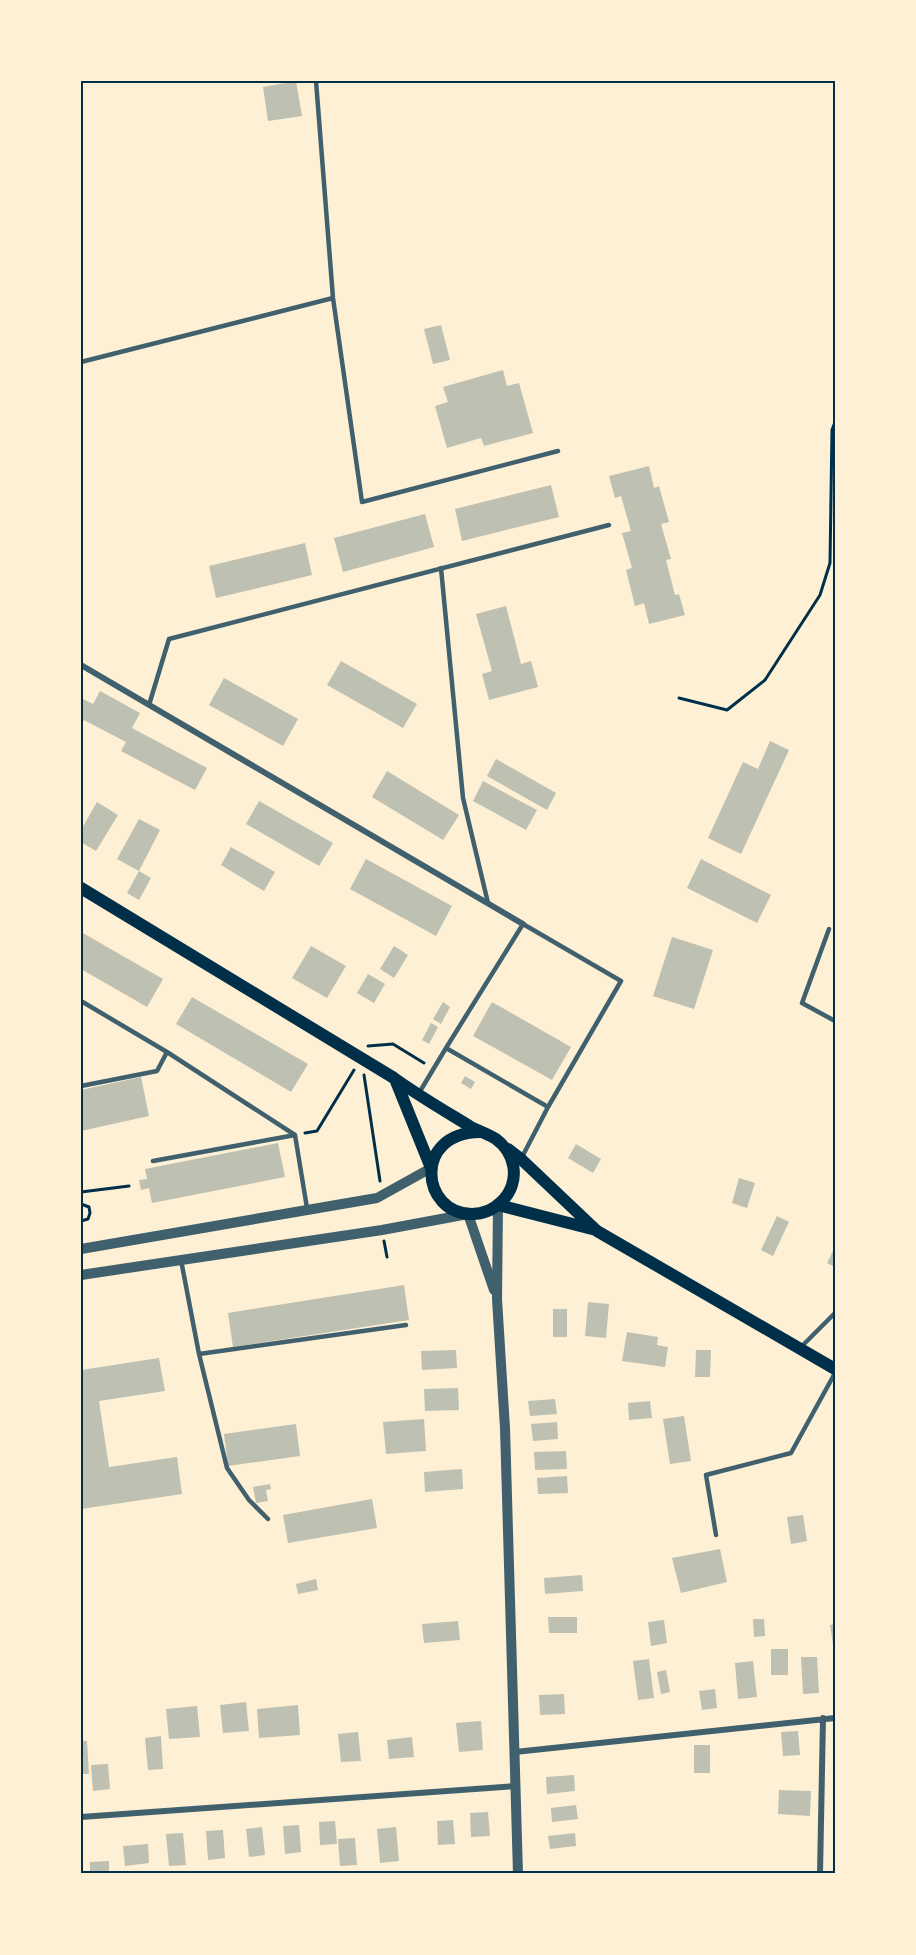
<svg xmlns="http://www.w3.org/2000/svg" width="916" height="1955" viewBox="0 0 916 1955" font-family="'Alegreya Sans',sans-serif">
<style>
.building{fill:#bec0b2}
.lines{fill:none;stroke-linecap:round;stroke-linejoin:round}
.path{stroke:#003049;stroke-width:3}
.service{stroke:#3f606c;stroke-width:4.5}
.minor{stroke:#3f606c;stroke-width:6}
.tertiary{stroke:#3f606c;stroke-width:10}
.secondary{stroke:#003049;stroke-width:12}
.neatline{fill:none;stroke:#003049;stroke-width:2}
</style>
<rect width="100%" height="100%" fill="#fdf0d5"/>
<path class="building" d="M296 81 302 116 268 121 263 87Z
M441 325 450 360 433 364 424 329Z
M503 370 507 386 519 383 533 433 484 446 481 438 447 448 435 406 448 402 443 387Z
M649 466 654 488 659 486 669 522 661 524 671 559 666 560 675 595 679 594 685 615 649 624 644 603 635 606 626 570 632 568 622 533 631 531 621 496 615 498 609 476Z
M551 485 559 517 462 541 455 509Z
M425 514 434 547 343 572 334 538Z
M305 543 312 575 216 598 209 566Z
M506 606 521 664 531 661 538 687 489 700 482 674 492 671 476 614Z
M341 661 417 704 403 728 327 685Z
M224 678 298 719 283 746 209 705Z
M100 691 140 713 132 728 207 768 195 790 121 751 126 742 84 720 81 726V698L93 704Z
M770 741 789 750 741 854 708 838 743 762 758 769Z
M496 759 556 793 547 810 487 776Z
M387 771 459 815 443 840 372 797Z
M483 781 537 810 526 830 473 801Z
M259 801 333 843 319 866 246 824Z
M97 802 118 815 96 851 81 842V830Z
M139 819 160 830 139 871 117 859Z
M231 847 275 872 264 891 221 865Z
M366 859 452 906 436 936 350 889Z
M701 859 771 895 757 923 687 888Z
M139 871 151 878 139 900 127 893Z
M81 932 163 979 147 1007 81 969Z
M672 937 713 950 694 1009 653 996Z
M311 946 346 966 327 998 292 978Z
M394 946 408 955 394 978 380 969Z
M368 974 385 984 374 1003 357 993Z
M192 997 308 1064 291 1092 176 1024Z
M443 1002 450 1007 441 1024 433 1019Z
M492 1002 571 1047 552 1080 473 1036Z
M431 1023 438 1027 429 1044 422 1040Z
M465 1076 475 1082 471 1089 461 1083Z
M141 1077 149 1116 81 1131V1090Z
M278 1143 285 1177 152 1203 149 1188 141 1190 139 1180 147 1179 145 1169Z
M576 1144 601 1159 593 1173 568 1158Z
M739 1178 755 1183 747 1208 732 1203Z
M777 1216 789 1222 773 1256 761 1250Z
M835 1247V1267L827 1263Z
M404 1285 409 1320 233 1347 228 1313Z
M588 1302 609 1304 606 1338 585 1336Z
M553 1309H567V1337H553Z
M627 1332 658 1337 657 1345 668 1347 665 1367 622 1361Z
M456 1350 457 1368 422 1370 421 1351Z
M696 1350H711L710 1377H695Z
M159 1358 165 1391 99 1401 109 1467 177 1457 182 1494 81 1509V1370Z
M458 1388 459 1410 425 1411 424 1389Z
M555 1399 557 1414 530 1416 528 1401Z
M650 1401 652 1418 629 1420 628 1403Z
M684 1416 691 1461 670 1464 663 1419Z
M424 1419 426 1451 386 1454 383 1422Z
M557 1422 558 1439 533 1441 531 1424Z
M296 1424 300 1456 228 1466 224 1434Z
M566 1451 567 1469 535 1470 534 1452Z
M462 1469 463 1489 425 1492 424 1472Z
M567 1476 568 1493 538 1494 537 1478Z
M270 1484 271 1489 266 1490 268 1501 256 1503 253 1487Z
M372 1499 377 1528 288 1543 283 1515Z
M803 1515 807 1541 791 1544 787 1517Z
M720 1549 727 1582 681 1593 672 1558Z
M582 1575 583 1591 545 1594 544 1578Z
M316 1579 318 1590 298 1594 296 1584Z
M548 1617H577V1633H549Z
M753 1619H764L765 1636 754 1637Z
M664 1620 667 1643 651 1646 648 1622Z
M458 1621 460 1640 424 1643 422 1624Z
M835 1624V1651H834L830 1625Z
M771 1649H788V1675H771Z
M801 1657H817L819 1693 803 1694Z
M649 1659 654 1698 638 1700 633 1661Z
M753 1661 757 1697 738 1699 735 1663Z
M666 1670 670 1692 661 1694 657 1672Z
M715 1689 717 1708 702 1710 699 1691Z
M564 1694 565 1714 540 1715 539 1695Z
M246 1702 249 1731 223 1733 220 1705Z
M298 1705 300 1735 259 1738 257 1709Z
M197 1706 200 1737 169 1739 166 1709Z
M481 1721 483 1750 459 1752 456 1723Z
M798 1731 800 1755 783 1756 781 1732Z
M358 1732 361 1761 341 1762 338 1734Z
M161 1736 163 1769 148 1770 145 1738Z
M412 1737 414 1757 389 1759 387 1740Z
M81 1741H87L89 1774H81Z
M694 1745H710V1773H694Z
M108 1764 110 1789 93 1791 91 1765Z
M574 1775 575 1791 547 1794 546 1777Z
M779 1790 811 1791 810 1816 778 1814Z
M576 1805 578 1819 552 1822 551 1808Z
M488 1812 490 1836 471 1837 470 1813Z
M453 1820 455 1844 438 1845 437 1821Z
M335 1821 337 1844 320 1845 319 1822Z
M299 1825 301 1852 285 1854 283 1826Z
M262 1827 265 1855 249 1857 246 1829Z
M396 1827 399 1861 380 1863 377 1829Z
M223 1830 225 1858 208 1860 206 1831Z
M183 1833 186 1865 169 1866 166 1834Z
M575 1833 576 1846 550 1849 548 1836Z
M355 1838 357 1865 340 1866 338 1839Z
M148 1844 149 1863 125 1866 123 1846Z
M109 1861V1874H90V1862Z"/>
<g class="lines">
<path class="path" d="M679 698 727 710 765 680 820 595 830 563 832 430 835 422
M368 1046 393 1044 424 1063
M364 1075 380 1181
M305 1133 317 1131 354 1070
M81 1192 129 1186
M81 1204 89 1207 90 1213 88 1219 81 1221
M384 1241 387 1257"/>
<path class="service" d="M316 81 333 298 362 502 558 451
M81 362 333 298
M441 568 463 798 488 903
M149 705 169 639 609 525
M829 929 802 1003 835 1021
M81 1001 167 1052 295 1135 307 1208
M446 1048 523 924 621 981 548 1107
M81 1086 157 1071 167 1052
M419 1093 446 1048 548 1107 521 1159
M153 1161 295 1135
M181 1260 199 1354 227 1468 249 1500 268 1519
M801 1347 835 1313
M199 1354 406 1325
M716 1535 706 1475 791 1453 835 1373"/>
<path class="minor" d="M81 665 523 924
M515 1752 835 1718
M81 1817 516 1786
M820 1874 823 1718"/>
<path class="tertiary" d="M498 1205 497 1299 505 1428 518 1874
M81 1249 377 1198 431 1168
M81 1275 382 1230 468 1214 494 1290"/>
<path class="secondary" d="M81 888 394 1078C419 1096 445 1111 471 1127 479 1131 488 1134 496 1139 504 1145 511 1155 513 1165 516 1179 511 1193 501 1202 493 1210 483 1214 472 1214 421 1214 412 1133 480 1132
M395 1079 431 1168
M508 1149 521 1159 597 1231 835 1369
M498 1205 596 1230"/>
</g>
<rect width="916" height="1955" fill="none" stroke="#fdf0d5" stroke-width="165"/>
<rect x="82" y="82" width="752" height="1790" class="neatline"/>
</svg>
